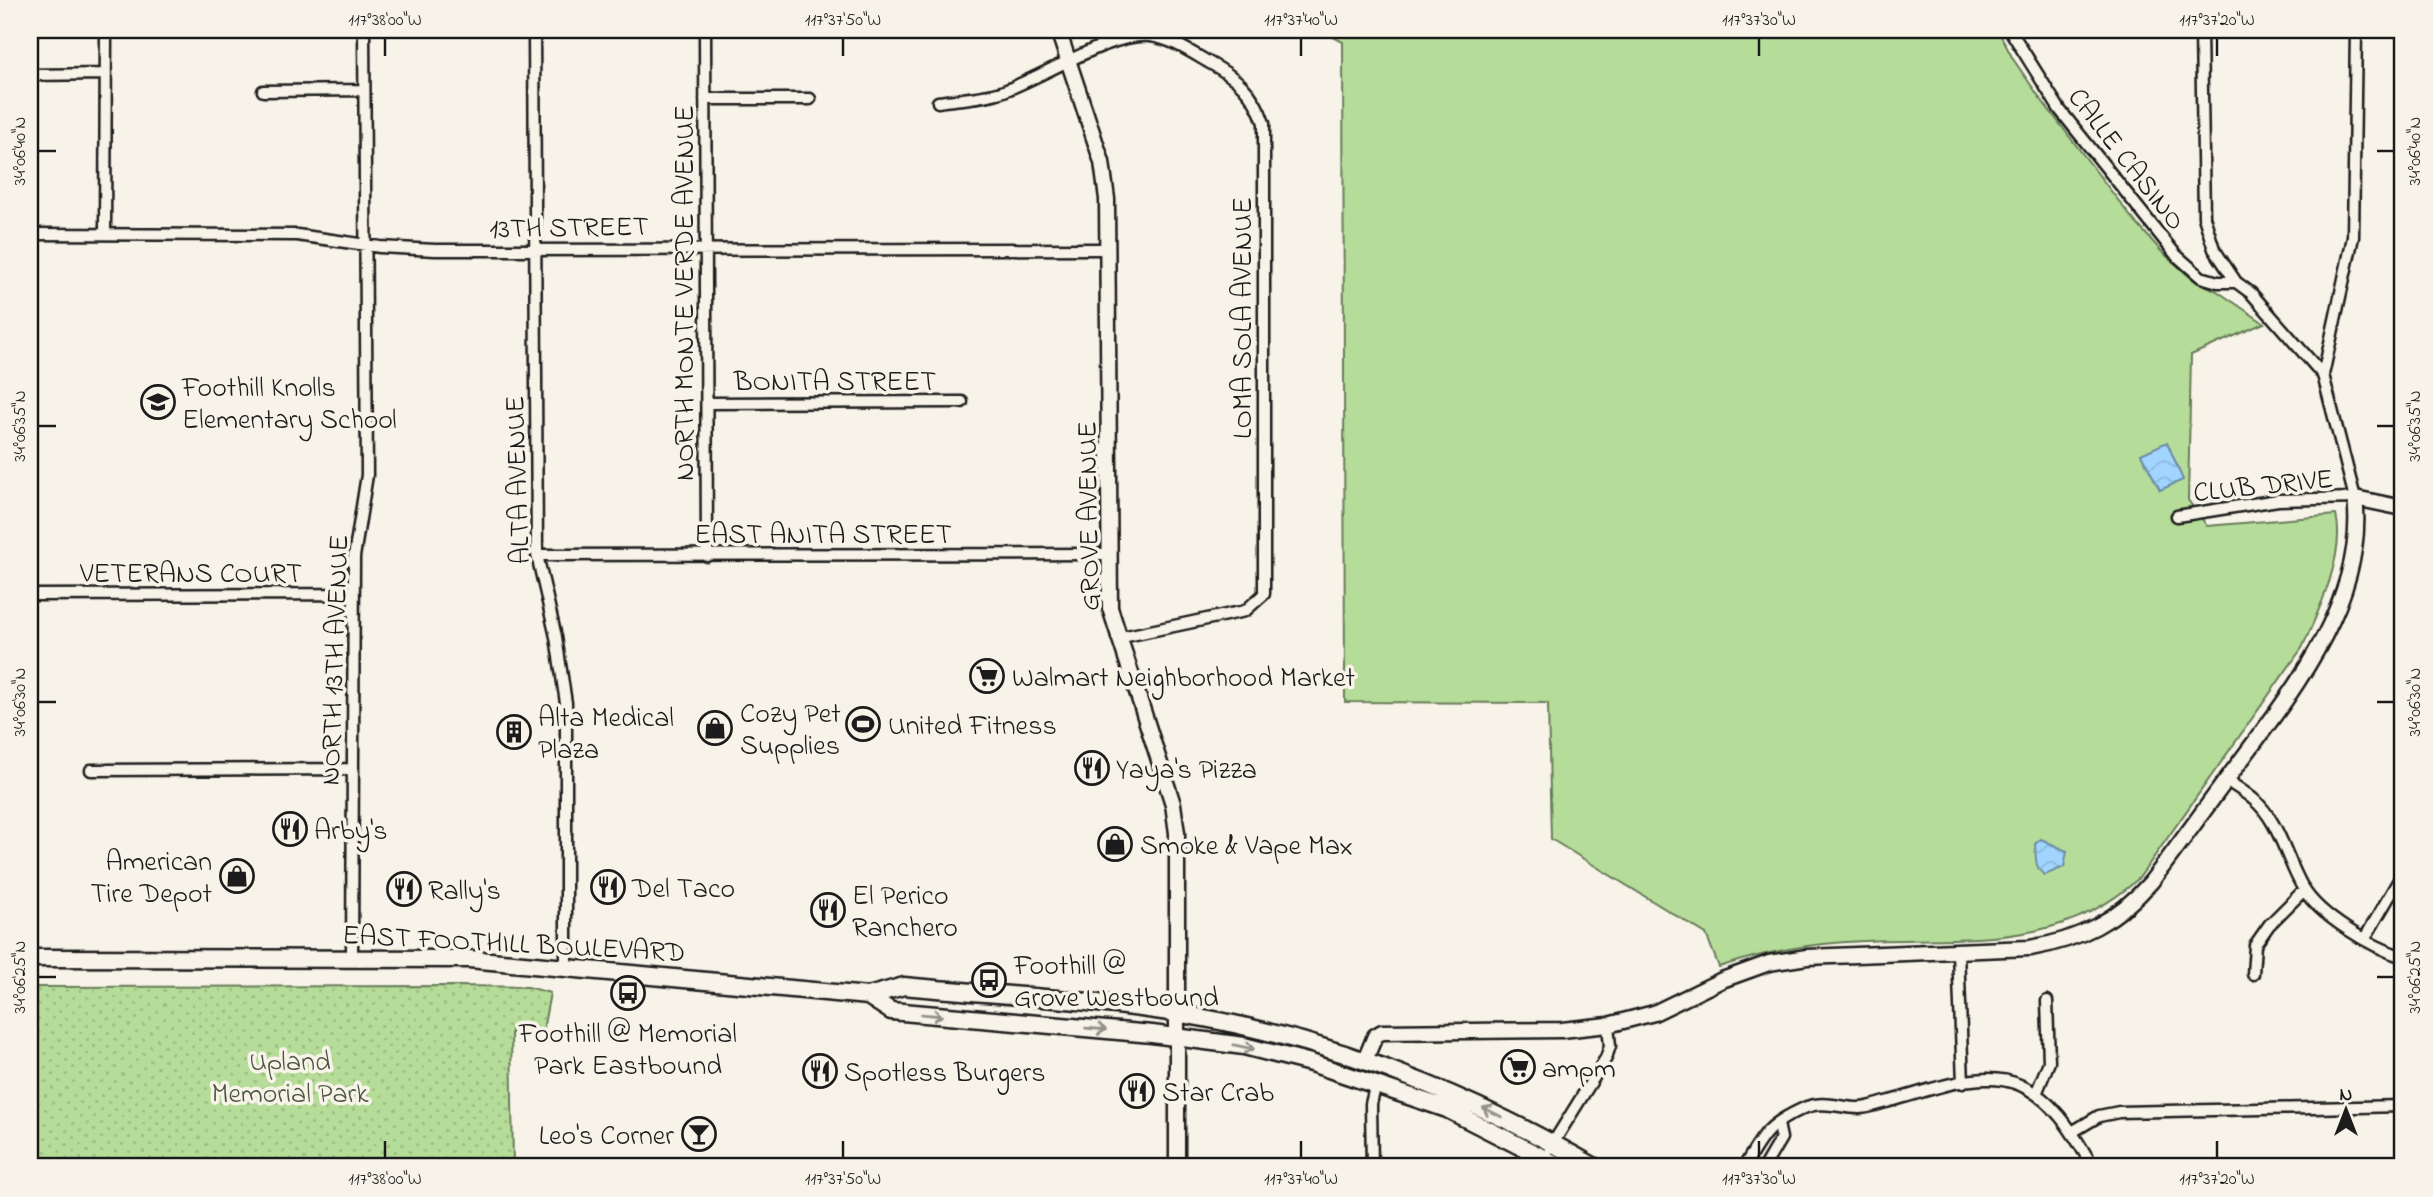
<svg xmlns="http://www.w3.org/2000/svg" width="2433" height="1197" viewBox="0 0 2433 1197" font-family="'Indie Flower',sans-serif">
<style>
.grass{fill:#b5dc98;stroke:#687c5a;stroke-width:2}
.park{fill:url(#park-dots);stroke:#687c5a;stroke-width:2}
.water{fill:url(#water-waves);stroke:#6c8ba4;stroke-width:2}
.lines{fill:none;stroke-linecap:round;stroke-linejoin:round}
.street-casing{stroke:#1c1c1c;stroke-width:15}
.secondary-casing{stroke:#1c1c1c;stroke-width:19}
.primary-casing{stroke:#1c1c1c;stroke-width:21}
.street{stroke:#f7f3e8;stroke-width:10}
.secondary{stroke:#f7f3e8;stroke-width:14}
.primary{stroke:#f7f3e8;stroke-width:16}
.oneway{stroke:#94928c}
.ticks{fill:none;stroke:#1c1c1c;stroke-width:2.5}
.labels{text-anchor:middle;stroke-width:7;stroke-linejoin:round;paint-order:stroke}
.street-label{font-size:28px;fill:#1c1c1c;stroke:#f7f3e8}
.poi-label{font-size:28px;fill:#1c1c1c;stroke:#f7f3e8;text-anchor:start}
.park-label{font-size:28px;fill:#4a5641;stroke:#f7f3e8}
.neatline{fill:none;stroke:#1c1c1c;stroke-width:2.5}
.ticks-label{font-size:18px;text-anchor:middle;fill:#1c1c1c}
</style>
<defs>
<pattern id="park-dots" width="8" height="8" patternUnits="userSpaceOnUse" patternTransform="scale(1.75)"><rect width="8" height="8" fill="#b5dc98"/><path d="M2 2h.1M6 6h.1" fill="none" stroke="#9bbc82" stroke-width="1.8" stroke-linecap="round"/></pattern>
<pattern id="water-waves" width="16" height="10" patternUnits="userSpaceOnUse" patternTransform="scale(1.75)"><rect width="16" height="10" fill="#a1d5ff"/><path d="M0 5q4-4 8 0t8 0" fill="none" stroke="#8ab6da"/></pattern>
</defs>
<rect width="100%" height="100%" fill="#f7f3e8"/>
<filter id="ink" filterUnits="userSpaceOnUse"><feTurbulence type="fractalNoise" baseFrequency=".0143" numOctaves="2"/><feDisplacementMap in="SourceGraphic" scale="14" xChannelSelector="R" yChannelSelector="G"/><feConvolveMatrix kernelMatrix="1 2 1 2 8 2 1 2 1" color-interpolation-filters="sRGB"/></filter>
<g filter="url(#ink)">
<path class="grass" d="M1320 30H1998L2013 59 2040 98 2131 217 2161 251 2192 279 2217 291 2264 323 2191 355 2188 500 2207 526 2336 515C2346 554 2318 613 2302 648L2139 878C2056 956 1949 934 1845 942 1801 945 1761 953 1719 967L1706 934 1551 839 1548 703 1345 702 1343 42Z"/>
<path class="park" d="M456 986 528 987 550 993 543 1030 511 1028 513 1167H30V987Z"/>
<path class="water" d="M2167 442 2183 480 2160 490 2141 454Z
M2041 839 2067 851 2064 867 2045 875C2034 869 2036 855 2035 844Z"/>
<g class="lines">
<g class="street-casing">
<path id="street" d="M534 30 537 555 556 637 566 703V968
M705 30 707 556
M2010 30 2060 110 2176 255 2201 277 2218 282H2236
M2201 30 2204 217 2214 249 2236 282 2251 293 2323 375
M30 75 106 74
M263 91 364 90
M705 99H810
M938 102C958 99 982 98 1001 92 1042 78 1110 32 1150 36 1170 38 1191 52 1208 62 1236 77 1254 92 1264 123V594L1245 611 1117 638
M30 234 297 235 380 247 435 250 1109 249
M105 234 106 30
M707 403 962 402
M2177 516 2278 500 2355 498 2323 375 2353 237 2356 30
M537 555 1110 554
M30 595 353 594
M91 770 351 769
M2226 780C2235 786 2245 792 2253 799 2279 820 2286 859 2303 888 2319 916 2372 947 2403 957
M2365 938 2403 873
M1958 952 1963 1083
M352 957 354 557 367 475 364 30
M2253 974 2255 945 2269 925 2304 890
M2036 1094 2049 1062 2047 1001
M2072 1132 2099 1116 2119 1112 2403 1106
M1550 1148 1606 1058 1610 1046 1608 1025
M1372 1167 1371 1104 1376 1083
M1744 1167C1762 1136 1767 1125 1802 1109 1823 1099 1839 1108 1859 1108 1869 1108 1881 1103 1890 1101 1929 1091 1982 1068 2020 1085 2056 1101 2074 1135 2093 1167
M1764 1167 1781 1138 1778 1124"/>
</g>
<g class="secondary-casing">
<path id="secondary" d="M1058 30 1102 162 1107 199 1110 608 1173 804 1177 833V1167
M1365 1060 1375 1036 1382 1032 1562 1030 1608 1025 1654 1013 1722 980 1769 963 1807 957 2030 948C2079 940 2118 920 2151 882 2177 848 2202 813 2227 779 2285 701 2368 603 2355 498L2403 508"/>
</g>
<g class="primary-casing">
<path id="primary" d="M30 958 469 959 868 996 904 986C1018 997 1136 1001 1247 1027 1373 1056 1483 1103 1595 1167
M868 996 891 1011 1152 1034 1244 1046 1311 1063 1447 1109 1561 1167"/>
</g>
<use href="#street" class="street"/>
<use href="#secondary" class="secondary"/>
<use href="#primary" class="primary"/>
</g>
<defs><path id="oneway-shaft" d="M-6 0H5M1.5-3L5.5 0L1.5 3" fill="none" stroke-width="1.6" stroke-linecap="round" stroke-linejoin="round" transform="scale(1.75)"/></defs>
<g class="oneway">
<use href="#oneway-shaft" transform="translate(932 1015) rotate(5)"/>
<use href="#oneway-shaft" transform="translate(1096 1029) rotate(5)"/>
<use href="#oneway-shaft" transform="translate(1244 1047) rotate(12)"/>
<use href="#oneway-shaft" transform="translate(1492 1112) rotate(-153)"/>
</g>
</g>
<path class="ticks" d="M385 38V56M843 38V56M1301 38V56M1759 38V56M2217 38V56M38 151H56M2377 151H2394M38 426H56M2377 426H2394M38 702H56M2377 702H2394M38 977H56M2377 977H2394M385 1141V1158M843 1141V1158M1301 1141V1158M1759 1141V1158M2217 1141V1158"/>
<defs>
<g id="school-ring" transform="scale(1.75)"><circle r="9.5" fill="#f7f3e8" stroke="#1c1c1c" stroke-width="1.5"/><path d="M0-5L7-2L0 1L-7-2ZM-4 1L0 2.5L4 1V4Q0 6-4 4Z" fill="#1c1c1c"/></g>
<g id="supermarket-ring" transform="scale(1.75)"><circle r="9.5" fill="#f7f3e8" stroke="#1c1c1c" stroke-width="1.5"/><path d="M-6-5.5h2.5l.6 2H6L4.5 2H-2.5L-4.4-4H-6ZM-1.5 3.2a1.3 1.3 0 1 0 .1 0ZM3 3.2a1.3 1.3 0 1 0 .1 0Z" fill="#1c1c1c"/></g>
<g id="stadium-ring" transform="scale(1.75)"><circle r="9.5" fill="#f7f3e8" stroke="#1c1c1c" stroke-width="1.5"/><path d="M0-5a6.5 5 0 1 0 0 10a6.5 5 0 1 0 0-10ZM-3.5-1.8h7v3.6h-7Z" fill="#1c1c1c"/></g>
<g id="shop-ring" transform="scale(1.75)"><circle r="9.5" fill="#f7f3e8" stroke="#1c1c1c" stroke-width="1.5"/><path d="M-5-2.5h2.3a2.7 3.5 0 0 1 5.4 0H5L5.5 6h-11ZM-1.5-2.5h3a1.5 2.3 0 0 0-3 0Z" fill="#1c1c1c"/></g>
<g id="building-ring" transform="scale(1.75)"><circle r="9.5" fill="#f7f3e8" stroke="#1c1c1c" stroke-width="1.5"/><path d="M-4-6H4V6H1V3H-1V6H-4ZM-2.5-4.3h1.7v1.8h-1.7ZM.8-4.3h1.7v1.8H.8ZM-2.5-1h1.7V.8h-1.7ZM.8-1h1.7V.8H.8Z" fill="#1c1c1c"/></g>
<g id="restaurant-ring" transform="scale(1.75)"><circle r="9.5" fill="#f7f3e8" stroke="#1c1c1c" stroke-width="1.5"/><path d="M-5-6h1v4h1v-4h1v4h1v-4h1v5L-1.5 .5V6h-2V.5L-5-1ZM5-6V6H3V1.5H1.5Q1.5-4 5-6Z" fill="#1c1c1c"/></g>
<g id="bus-ring" transform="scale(1.75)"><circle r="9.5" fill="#f7f3e8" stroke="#1c1c1c" stroke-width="1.5"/><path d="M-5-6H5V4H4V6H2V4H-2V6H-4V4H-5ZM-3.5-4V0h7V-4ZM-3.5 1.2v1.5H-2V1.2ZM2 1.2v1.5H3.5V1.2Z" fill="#1c1c1c"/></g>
<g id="bar-ring" transform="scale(1.75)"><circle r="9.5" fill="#f7f3e8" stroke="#1c1c1c" stroke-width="1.5"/><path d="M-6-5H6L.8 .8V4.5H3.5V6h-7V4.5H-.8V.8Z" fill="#1c1c1c"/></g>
</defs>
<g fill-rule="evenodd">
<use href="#school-ring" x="158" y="402"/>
<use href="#supermarket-ring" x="987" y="676"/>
<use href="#stadium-ring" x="863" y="724"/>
<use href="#shop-ring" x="715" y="728"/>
<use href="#building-ring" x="514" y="732"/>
<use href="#restaurant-ring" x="1092" y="768"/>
<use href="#restaurant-ring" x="290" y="829"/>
<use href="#shop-ring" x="1115" y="844"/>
<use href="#shop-ring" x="237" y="876"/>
<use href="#restaurant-ring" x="608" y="887"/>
<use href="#restaurant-ring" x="404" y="889"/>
<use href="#restaurant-ring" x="828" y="910"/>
<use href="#bus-ring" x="989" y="980"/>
<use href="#bus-ring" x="628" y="993"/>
<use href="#supermarket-ring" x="1518" y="1067"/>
<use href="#restaurant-ring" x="820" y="1071"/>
<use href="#restaurant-ring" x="1137" y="1091"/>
<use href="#bar-ring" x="699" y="1134"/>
</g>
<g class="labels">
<g class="street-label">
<text transform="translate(2128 158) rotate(52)" y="10">CALLE CASINO</text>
<text transform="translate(569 226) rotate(-1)" y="10">13TH STREET</text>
<text transform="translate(683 293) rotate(-90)" y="10">NORTH MONTE VERDE AVENUE</text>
<text transform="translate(1241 318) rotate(-90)" y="10">LOMA SOLA AVENUE</text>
<text x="835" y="390">BONITA STREET</text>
<text transform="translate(516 480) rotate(-92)" y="10">ALTA AVENUE</text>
<text transform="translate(2263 484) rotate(-6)" y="10">CLUB DRIVE</text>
<text transform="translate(1087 516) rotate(-91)" y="10">GROVE AVENUE</text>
<text x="823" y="543">EAST ANITA STREET</text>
<text x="191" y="582">VETERANS COURT</text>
<text transform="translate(333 660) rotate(-88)" y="10">NORTH 13TH AVENUE</text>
<text transform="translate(514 942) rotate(3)" y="10">EAST FOOTHILL BOULEVARD</text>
</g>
<g class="poi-label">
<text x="182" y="396">Foothill Knolls<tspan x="182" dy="32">Elementary School</tspan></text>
<text x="1012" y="686">Walmart Neighborhood Market</text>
<text x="740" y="722">Cozy Pet<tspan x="740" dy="32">Supplies</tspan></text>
<text x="538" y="726">Alta Medical<tspan x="538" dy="32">Plaza</tspan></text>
<text x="888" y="734">United Fitness</text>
<text x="1116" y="778">Yaya's Pizza</text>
<text x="314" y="839">Arby's</text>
<text x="1140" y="854">Smoke &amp; Vape Max</text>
<text x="212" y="870" text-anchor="end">American<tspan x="212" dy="32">Tire Depot</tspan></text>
<text x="632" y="897">Del Taco</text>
<text x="428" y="899">Rally's</text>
<text x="852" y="904">El Perico<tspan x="852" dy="32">Ranchero</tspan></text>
<text x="1014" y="974">Foothill @<tspan x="1014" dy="32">Grove Westbound</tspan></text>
<text x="628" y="1042" text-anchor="middle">Foothill @ Memorial<tspan x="628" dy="32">Park Eastbound</tspan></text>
<text x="1542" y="1077">ampm</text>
<text x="844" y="1081">Spotless Burgers</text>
<text x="1162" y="1101">Star Crab</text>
<text x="674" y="1144" text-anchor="end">Leo's Corner</text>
</g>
<g class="park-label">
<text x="290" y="1070">Upland<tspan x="290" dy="32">Memorial Park</tspan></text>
</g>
</g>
<rect width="2433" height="1197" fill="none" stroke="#f7f3e8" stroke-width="77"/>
<g transform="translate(2346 1110)" stroke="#f7f3e8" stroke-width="5" paint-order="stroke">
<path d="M0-5L12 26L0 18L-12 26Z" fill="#1c1c1c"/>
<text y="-10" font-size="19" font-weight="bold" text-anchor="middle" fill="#1c1c1c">N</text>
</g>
<rect x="38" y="38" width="2356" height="1120" class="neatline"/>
<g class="ticks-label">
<text x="385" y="25">117°38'00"W</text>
<text x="843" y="25">117°37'50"W</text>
<text x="1301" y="25">117°37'40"W</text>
<text x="1759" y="25">117°37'30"W</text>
<text x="2217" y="25">117°37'20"W</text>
<text transform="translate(19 151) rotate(-90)" y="6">34°06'40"N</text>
<text transform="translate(2414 151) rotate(-90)" y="6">34°06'40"N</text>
<text transform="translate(19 426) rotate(-90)" y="6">34°06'35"N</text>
<text transform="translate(2414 426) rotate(-90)" y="6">34°06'35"N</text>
<text transform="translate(19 702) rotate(-90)" y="6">34°06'30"N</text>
<text transform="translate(2414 702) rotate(-90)" y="6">34°06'30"N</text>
<text transform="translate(19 977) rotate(-90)" y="6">34°06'25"N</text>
<text transform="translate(2414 977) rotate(-90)" y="6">34°06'25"N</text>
<text x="385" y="1184">117°38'00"W</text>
<text x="843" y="1184">117°37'50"W</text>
<text x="1301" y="1184">117°37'40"W</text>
<text x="1759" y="1184">117°37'30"W</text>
<text x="2217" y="1184">117°37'20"W</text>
</g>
</svg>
